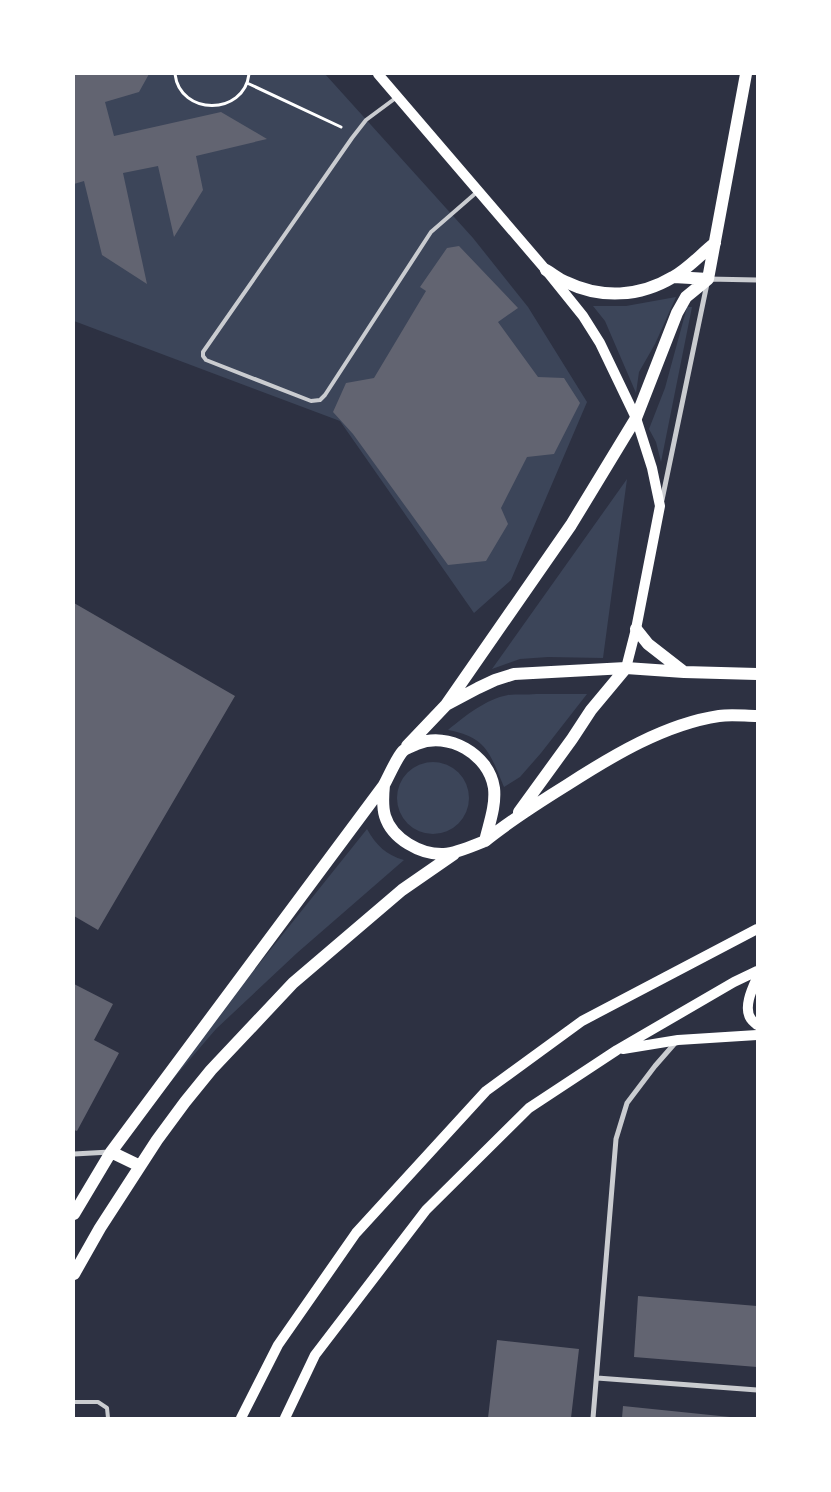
<svg xmlns="http://www.w3.org/2000/svg" width="831" height="1492" viewBox="0 0 831 1492" font-family="'Sofia Sans Condensed',sans-serif">
<style>
.green{fill:#3c4559}
.building{fill:#626471}
.lines{fill:none;stroke-linecap:round;stroke-linejoin:round}
.path{stroke:#fff;stroke-width:3}
.service{stroke:#caccd0;stroke-width:4}
.minor{stroke:#caccd0;stroke-width:5}
.secondary{stroke:#fff;stroke-width:10}
.primary{stroke:#fff;stroke-width:12}
</style>
<rect width="100%" height="100%" fill="#2d3142"/>
<path class="green" d="M74 74H325L473 238 528 307 587 402 511 580 474 613 340 421 74 321Z
M676 297 655 344 639 372 636 393 605 321 593 306H626Z
M687 307H692L661 462 656 442 649 429 665 388Z
M627 479 603 658 548 657 520 659 492 669Z
M536 694H587L541 753 520 777 504 787C490 754 487 737 448 730 465 716 486 699 508 695 517 694 527 695 536 694Z
M397 798a36 36 0 1 1 72 0a36 36 0 1 1-72 0Z
M367 829C376 845 386 855 404 860L297 953 216 1029 155 1100 211 1024Z"/>
<path class="building" d="M74 74H149L139 92 105 102 114 136 221 112 267 139 196 156 203 190 174 237 158 166 123 173 147 284 102 255 84 181 74 184Z
M459 246 518 308 498 322 538 377 564 378 580 403 554 454 527 457 501 508 508 524 486 561 448 565 353 434 333 412 346 383 374 378 426 291 420 287 447 248Z
M74 603 235 696 98 930 74 916Z
M74 984 113 1004 94 1040 119 1053 77 1131 74 1130Z
M638 1296 757 1306V1367L634 1357Z
M497 1340 579 1349 571 1418H488Z
M623 1406 730 1417V1418H622Z"/>
<g class="lines">
<path class="path" d="M175 74C180 116 244 116 249 74
M247 83 341 127"/>
<path class="service" d="M397 97 366 120 352 138 203 352V356L206 360 311 401 320 400 325 395 431 232 477 192
M74 1402H98L107 1408 108 1418"/>
<path class="minor" d="M662 500 708 279 757 280
M74 1154 110 1152
M597 1378 757 1390
M593 1418 616 1139 627 1103 655 1066 676 1042"/>
<path class="secondary" d="M378 74 546 270 583 316 600 343 636 418 652 468 660 506 636 629 626 668
M757 978C752 989 743 1008 751 1019 753 1022 755 1023 757 1025
M623 1049 678 1040 757 1035
M241 1418 278 1345 356 1233 486 1091 582 1021 757 929
M285 1418 315 1355 426 1210 529 1108 617 1050 734 982 757 971"/>
<path class="primary" d="M546 270C553 274 559 279 566 282 601 299 640 297 673 277 688 269 701 254 715 243
M674 277 708 279
M636 629 648 644 684 672
M446 705 571 525 636 418 677 313 686 297 708 279 746 74
M407 746 446 705 478 688 495 680 514 674 626 668 684 672 757 674
M519 812 572 739 591 710 626 668
M485 841C511 820 538 803 567 785 612 756 665 724 719 716 731 714 745 716 757 716
M111 1152 140 1166
M74 1214 111 1152 384 785C389 776 397 757 403 751 406 748 413 746 417 744 448 731 489 754 494 788 496 806 489 824 485 841 472 846 457 853 444 854 421 855 392 839 385 816 382 806 383 795 384 785
M74 1274 100 1228 157 1140 185 1102 211 1070 293 983 402 890 454 854"/>
</g>
<rect width="831" height="1492" fill="none" stroke="#ffffff" stroke-width="150"/>
</svg>
